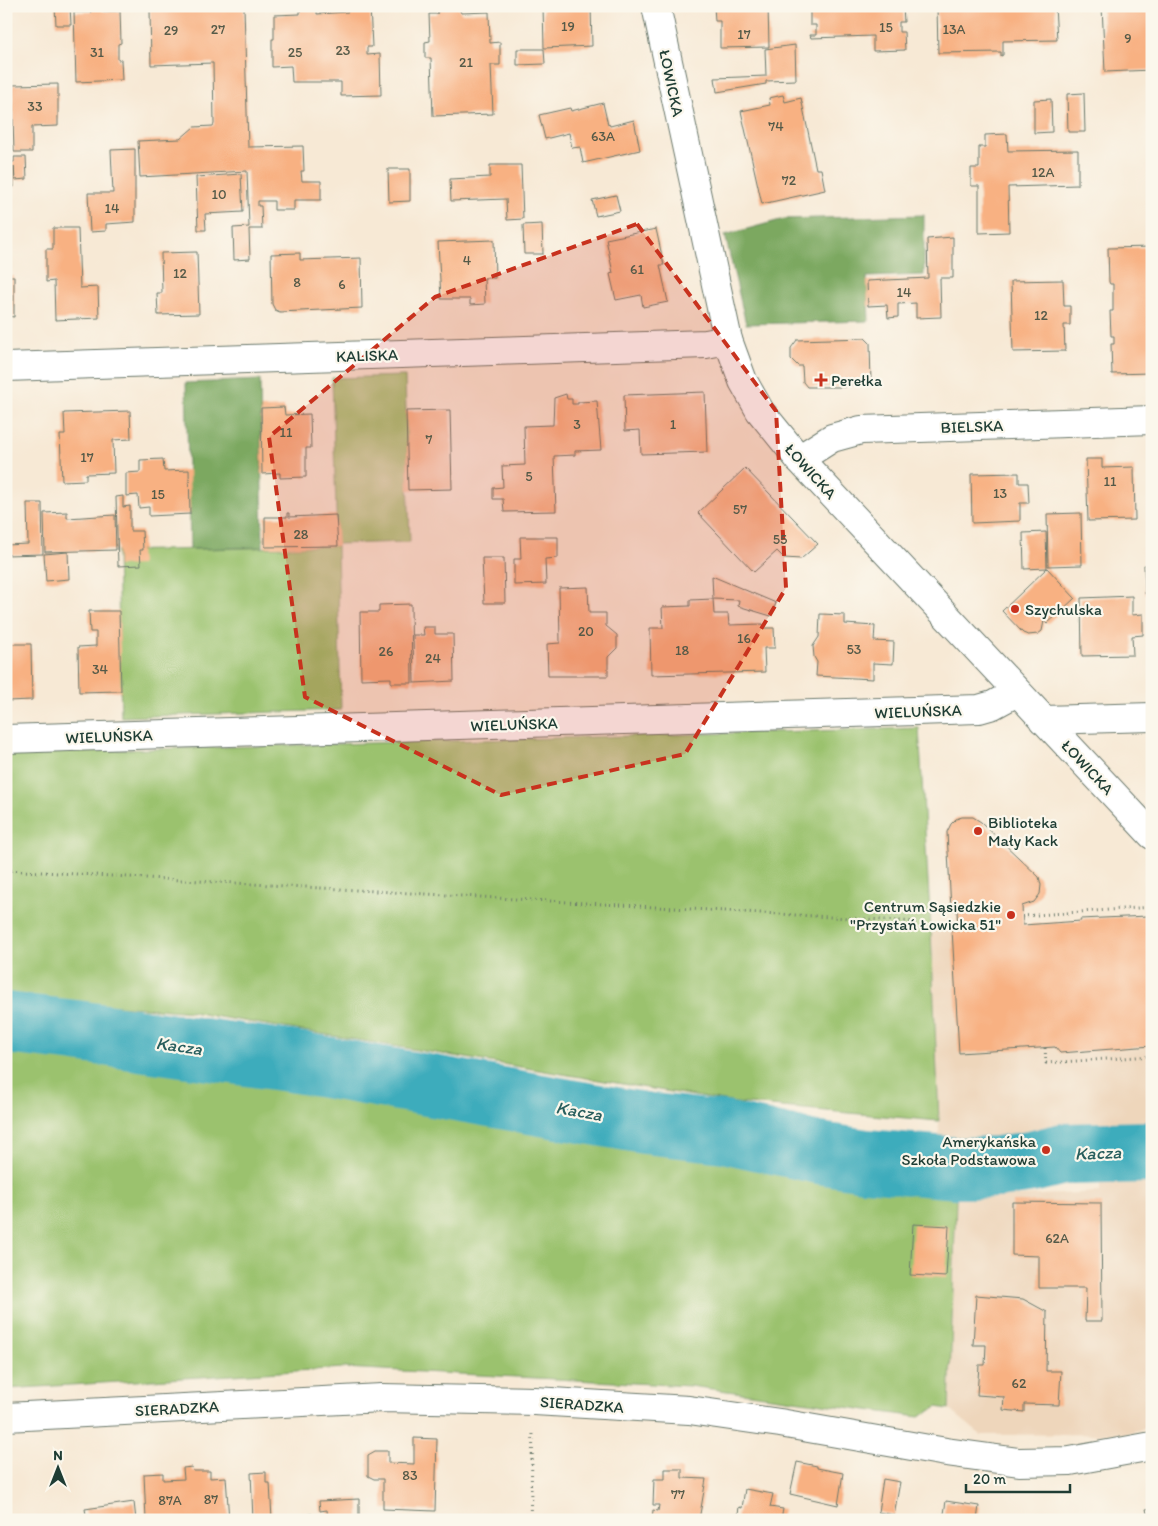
<svg xmlns="http://www.w3.org/2000/svg" width="1158" height="1526" viewBox="0 0 1158 1526" font-family="Itim,sans-serif">
<style>
.built{fill:#eed6bb}
.green{fill:#9bc26e;stroke:#5d8051}
.forest{fill:#7ca861;stroke:#4e724a}
.lines{fill:none;stroke-linecap:round;stroke-linejoin:round}
.river{stroke:#3eacbc;stroke-width:62}
.building{fill:#f8b182}
.minor-casing{stroke:#6b796c;stroke-width:30}
.tertiary-casing{stroke:#6b796c;stroke-width:30}
.path{stroke:#6b796c;stroke-width:3;stroke-dasharray:1 4;stroke-linecap:butt}
.minor{stroke:#fff;stroke-width:28}
.tertiary{stroke:#fff;stroke-width:28}
.marked{fill:#c8321e;fill-opacity:0.2;stroke:#c8321e;stroke-width:4;stroke-dasharray:10 6;stroke-linejoin:round}
.poi-dot{fill:#c8321e;stroke:#fbf7ec;stroke-width:2}
.labels{text-anchor:middle;stroke-width:4.5;stroke-linejoin:round;paint-order:stroke}
.number-label{font-size:14px;fill:#555a48}
.street-label{font-size:16px;fill:#1f3d34;stroke:#fbf7ec}
.poi-label{font-size:16px;fill:#1f3d34;stroke:#fbf7ec;text-anchor:start}
.water-label{font-size:18px;font-style:italic;fill:#285e5d;stroke:#fbf7ec}
</style>
<rect width="100%" height="100%" fill="#fbf7ec"/>
<filter id="ink" filterUnits="userSpaceOnUse"><feTurbulence type="fractalNoise" baseFrequency=".02" numOctaves="2"/><feDisplacementMap in="SourceGraphic" scale="10" xChannelSelector="R" yChannelSelector="G"/><feConvolveMatrix kernelMatrix="1 2 1 2 8 2 1 2 1" color-interpolation-filters="sRGB"/></filter>
<filter id="wash" filterUnits="userSpaceOnUse"><feTurbulence type="fractalNoise" baseFrequency=".0096" numOctaves="4" result="noise"/><feDisplacementMap in="SourceGraphic" scale="20" xChannelSelector="R" yChannelSelector="G"/><feGaussianBlur stdDeviation="1.12" result="paint"/><feColorMatrix in="noise" values="0 0 0 0 0 0 0 0 0 0 0 0 0 0 0 0 0 1.4 0 .05"/><feComposite in="paint" operator="in"/></filter>
<g filter="url(#wash)">
<rect width="100%" height="100%" fill="#f7e9d5"/>
<path class="built" d="M1146 915 1150 919 1152 918V1426L1124 1434 981 1435 949 1409 956 1199 1100 1192V1180L941 1184 931 931 1080 921V919Z"/>
<path class="green" d="M405 376 410 542 337 544 332 378Z
M337 546 341 710 121 717 117 551Z
M919 728 931 931 939 1121 737 1103 213 1016 193 1012 6 997V753Z
M6 1038 112 1046 181 1057 671 1149 831 1172 941 1192 956 1199 949 1409 937 1407 919 1417 690 1386 344 1368 6 1389Z"/>
<path class="forest" d="M924 215V275L867 277 869 321 746 324 725 235 784 219Z
M260 380 263 547 190 549 186 383Z"/>
<g class="lines">
<path class="river" d="M6 1023 76 1031 296 1062 644 1123 724 1132 819 1153 865 1160 958 1168 998 1167 1031 1162 1063 1154 1152 1152"/>
</g>
<g id="blocks">
<path class="building" d="M55 6H70L71 25H56Z
M91 6H102L103 11H120L121 43 118 44V60H121L122 80 76 82 74 12H91Z
M167 6H180L181 8 244 7 248 147 303 146 304 171H301L302 181H321V200H294V210H274V201H258V206H261L262 229H249L250 259 234 260 233 228 249 227 247 171 140 177 138 141 180 139 194 127 213 126 214 124 213 63 151 65 150 9 166 8Z
M300 6H317V14L348 12 347 6H370L372 47H367V55L380 54 381 95 341 96V82H292L291 66 272 67V39H274V15L300 14Z
M440 6H458L461 13 489 12 490 43 500 42V65H491L493 114 433 116 431 58H425V42L430 41 429 14H437Z
M543 6H591L592 46 544 48Z
M714 6H768L769 47 720 48V21H715Z
M810 6H903L904 22H899V32H904L905 50 873 51V36L811 38 810 35H816V25H810Z
M937 6H1055L1057 40 1003 41V55L1001 56V52L938 53Z
M1102 6H1152V70L1105 72Z
M795 45 796 80 766 81V84L717 92 715 78 766 76 765 49Z
M517 49H544L545 64 517 65Z
M58 84V126L32 127V152H14L12 85Z
M1084 93 1085 132H1068L1067 94Z
M783 95 785 102 801 98 816 169H821L825 190 762 204 741 111 770 105 769 98Z
M1051 99 1052 132 1034 133V100Z
M603 103 608 125 609 124 610 126 634 120 640 150 583 163 580 147 572 148 569 133 545 139 539 115 570 108 571 111Z
M1007 134 1008 151 1078 150V185L1008 187 1009 232 979 233V186H971V168H979V147H985V135Z
M135 149V222L106 224V231L90 232 88 193H113L111 150Z
M14 157H26L27 179 15 180 14 166V187H6V162H14Z
M490 165H521L523 219 507 220 506 199 451 201 450 179 490 177Z
M388 169H410V201L389 202Z
M241 174 243 212 205 214 206 230H198L196 177Z
M616 195 620 211 596 216 592 200Z
M6 199H8L9 233H6Z
M542 224 543 254H524L523 225Z
M53 228H78L80 288 98 287 99 318 55 320 54 281 46 282V249H53Z
M656 229 664 265H660L668 302 643 307 641 295 616 300 610 274 613 273 606 239Z
M953 237V278H940L941 317 916 318V303L898 304V317L888 318 887 305 868 306 867 281 928 278 927 239Z
M494 240 495 278H484L485 304 470 305V299H441L438 242Z
M1152 247V370H1150V373L1112 374 1111 344H1114V336H1111L1110 311H1113V284H1110L1109 282 1108 248Z
M197 252 199 314 158 315 157 293H162L161 253Z
M300 253V260L361 258 362 308 280 312 275 310 272 304 271 254Z
M6 276H14V317L6 316Z
M1063 280 1064 306H1070V325H1064L1065 351 1013 352 1011 281Z
M865 338 870 343 871 384 845 385V387H807L803 382 802 366H798L791 359V348L797 340Z
M705 392 707 452 641 454 640 430 625 431 624 395Z
M566 394 567 399H572V404H578V402L597 401 601 450 575 451V455L554 456 556 511 504 512 503 499H493V488L503 487 502 466 525 465 524 426 553 425 554 398Z
M284 407 285 415 310 414 311 448H306V477L280 478V473L262 474 261 408Z
M450 410 452 489 408 490 406 411Z
M130 411 131 439 113 440 114 473 86 474V480L62 481 60 435H65L64 413Z
M163 459 164 471 189 470 190 514 149 516V507L139 508 138 495 126 496V473L140 472V460Z
M1086 459H1102V468L1134 467 1135 520 1088 521Z
M745 468 818 544 801 559 784 558 777 551 754 572 698 513Z
M1019 473V483H1028L1029 503H1020V521L972 523 971 474Z
M123 496V507L130 506V531H142L143 550H140L141 565 118 566 116 497Z
M27 503H42L43 554 6 555V545L28 544Z
M67 512V518L115 515 116 550 45 552 44 513Z
M287 513H289V517L336 515 338 546 265 547V517H287Z
M1081 513 1082 565 1048 566 1047 514Z
M1046 532 1047 568 1075 598 1047 624 1044 621 1042 631 1038 634 1028 635 1023 633 1002 611 1047 568 1024 569 1023 533Z
M520 537H558V558L545 559 546 584 514 585V559H521Z
M68 552 69 579 46 581 44 554Z
M482 558H504L505 603H484Z
M1144 565H1152V594H1145Z
M712 576 776 603 771 616 738 606 739 600 713 599Z
M588 587 589 613H606V626L617 635V648L608 657V676H548L547 644 560 643 559 588Z
M1132 596V615L1143 614V635L1132 636 1133 655 1082 656 1081 598Z
M713 599 714 614H728L729 625 763 624 764 628H774L775 648H764L765 672 651 675 650 628H663L662 607 690 606V600Z
M411 604 412 683H391V678L361 679 360 612H379V605Z
M89 611H119L121 691 79 692 78 647 96 646V632H90Z
M820 614 845 615V624L875 626 874 641 894 642 893 664 873 663V679L816 676 817 662 814 657 813 646 819 637Z
M423 627H435V634H453L454 681 414 683 413 635H424Z
M6 644H31L32 700 7 701Z
M962 817H973L981 822 1039 877 1041 885 1040 894 1034 902 1022 906 1023 925 1081 921 1080 919 1148 916 1150 919 1152 947V1046L1060 1053 1055 1047 959 1053 952 929H958L957 910H951L947 832 951 824 956 819Z
M1012 1202 1101 1203 1102 1321H1085L1086 1288H1039V1256L1012 1255Z
M913 1224 949 1226 946 1277 910 1275Z
M976 1295 1023 1299 1047 1312 1046 1371H1061L1059 1405 1024 1404V1412L1003 1410 1004 1397 977 1395 979 1365H985L986 1345H973Z
M414 1438 437 1439 435 1511 383 1509V1479H374L368 1476V1455L375 1451H388V1463L414 1464Z
M797 1462 817 1466V1468L843 1473 838 1505 790 1494Z
M192 1467 193 1471H210V1478L226 1477 229 1520H146L144 1474 163 1473V1480L184 1479 183 1468Z
M665 1469H682V1478L706 1479 699 1520H652L653 1510 658 1511 659 1505H653L654 1479H665Z
M266 1472V1483H270L272 1520H253L251 1473Z
M883 1479 900 1482 894 1515 878 1512Z
M745 1489 773 1494 770 1507 783 1509 781 1520H737L739 1507 742 1508Z
M359 1499V1520H328L327 1510 320 1511 319 1501Z
M946 1501 979 1506 977 1520H943Z
M134 1502 136 1520H87L85 1509Z
M1152 1508V1520H1149L1146 1509Z
M312 1514 313 1520H281V1517Z"/>
</g>
</g>
<g filter="url(#ink)">
<use href="#blocks" fill-opacity="0" stroke="#6b796c" stroke-width="1"/>
<g class="lines">
<g class="minor-casing">
<path id="minor" d="M6 367 706 344 728 340
M799 459 832 438 861 430 1152 420
M6 739 979 709 993 705 1017 692
M6 1417 382 1398 534 1401 689 1410 780 1423 946 1452 1019 1462 1070 1461 1152 1446"/>
</g>
<g class="tertiary-casing">
<path id="tertiary" d="M656 6 728 340 743 381 760 411 799 459 1152 835
M1043 720 1152 717"/>
</g>
<path class="path" d="M6 870 919 922
M1022 916 1152 907
M1045 1048 1046 1063 1152 1056
M530 1520 533 1433"/>
<use href="#minor" class="minor"/>
<use href="#tertiary" class="tertiary"/>
</g>
</g>
<path class="marked" d="M637 224 776 411 786 588 685 754 501 795 305 697 269 437 435 297Z"/>
<g class="poi-dot">
<path d="M818.5 372.5h5v5h5v5h-5v5h-5v-5h-5v-5h5z"/>
<circle cx="1015" cy="609" r="5"/>
<circle cx="978" cy="831" r="5"/>
<circle cx="1011" cy="915" r="5"/>
<circle cx="1046" cy="1150" r="5"/>
</g>
<g class="labels">
<g class="number-label">
<text x="568" y="31">19</text>
<text x="886" y="32">15</text>
<text x="218" y="34">27</text>
<text x="954" y="34">13A</text>
<text x="171" y="35">29</text>
<text x="744" y="39">17</text>
<text x="1128" y="43">9</text>
<text x="343" y="55">23</text>
<text x="97" y="57">31</text>
<text x="295" y="57">25</text>
<text x="466" y="67">21</text>
<text x="35" y="111">33</text>
<text x="776" y="131">74</text>
<text x="603" y="141">63A</text>
<text x="1043" y="177">12A</text>
<text x="789" y="185">72</text>
<text x="219" y="199">10</text>
<text x="112" y="213">14</text>
<text x="467" y="265">4</text>
<text x="637" y="274">61</text>
<text x="180" y="278">12</text>
<text x="297" y="287">8</text>
<text x="342" y="289">6</text>
<text x="904" y="297">14</text>
<text x="1041" y="320">12</text>
<text x="577" y="429">3</text>
<text x="673" y="429">1</text>
<text x="286" y="437">11</text>
<text x="429" y="444">7</text>
<text x="87" y="462">17</text>
<text x="529" y="481">5</text>
<text x="1110" y="486">11</text>
<text x="1000" y="498">13</text>
<text x="158" y="499">15</text>
<text x="740" y="514">57</text>
<text x="301" y="539">28</text>
<text x="780" y="544">55</text>
<text x="586" y="636">20</text>
<text x="744" y="643">16</text>
<text x="854" y="654">53</text>
<text x="682" y="655">18</text>
<text x="386" y="656">26</text>
<text x="433" y="663">24</text>
<text x="100" y="674">34</text>
<text x="1057" y="1243">62A</text>
<text x="1019" y="1388">62</text>
<text x="410" y="1480">83</text>
<text x="678" y="1499">77</text>
<text x="211" y="1504">87</text>
<text x="170" y="1505">87A</text>
</g>
<g class="street-label">
<text transform="translate(672 83) rotate(78)" y="6">ŁOWICKA</text>
<text transform="translate(367 355) rotate(-2)" y="6">KALISKA</text>
<text transform="translate(972 426) rotate(-2)" y="6">BIELSKA</text>
<text transform="translate(811 471) rotate(48)" y="6">ŁOWICKA</text>
<text transform="translate(918 711) rotate(-2)" y="6">WIELUŃSKA</text>
<text transform="translate(514 724) rotate(-2)" y="6">WIELUŃSKA</text>
<text transform="translate(109 736) rotate(-2)" y="6">WIELUŃSKA</text>
<text transform="translate(1088 767) rotate(47)" y="6">ŁOWICKA</text>
<text transform="translate(582 1404) rotate(4)" y="6">SIERADZKA</text>
<text transform="translate(177 1408) rotate(-3)" y="6">SIERADZKA</text>
</g>
<g class="poi-label">
<text x="831" y="386">Perełka</text>
<text x="1025" y="615">Szychulska</text>
<text x="988" y="828">Biblioteka<tspan x="988" dy="18">Mały Kack</tspan></text>
<text x="1001" y="912" text-anchor="end">Centrum Sąsiedzkie<tspan x="1001" dy="18">"Przystań Łowicka 51"</tspan></text>
<text x="1036" y="1147" text-anchor="end">Amerykańska<tspan x="1036" dy="18">Szkoła Podstawowa</tspan></text>
</g>
<g class="water-label">
<text transform="translate(179 1046) rotate(8)" y="6">Kacza</text>
<text transform="translate(579 1111) rotate(10)" y="6">Kacza</text>
<text transform="translate(1098 1153) rotate(-2)" y="6">Kacza</text>
</g>
</g>
<rect width="1158" height="1526" fill="none" stroke="#fbf7ec" stroke-width="25"/>
<g transform="translate(58 1468)" stroke="#fbf7ec" stroke-width="4" paint-order="stroke">
<path d="M0-4L9 19L0 12L-9 19Z" fill="#1f3d34"/>
<text y="-8" font-size="14" font-weight="bold" text-anchor="middle" fill="#1f3d34">N</text>
</g>
<path d="M966 1484v8h104v-8" fill="none" stroke="#1f3d34" stroke-width="2.5"/>
<text x="973" y="1484" font-size="15" fill="#1f3d34" stroke="#fbf7ec" stroke-width="4" paint-order="stroke">20 m</text>
</svg>
